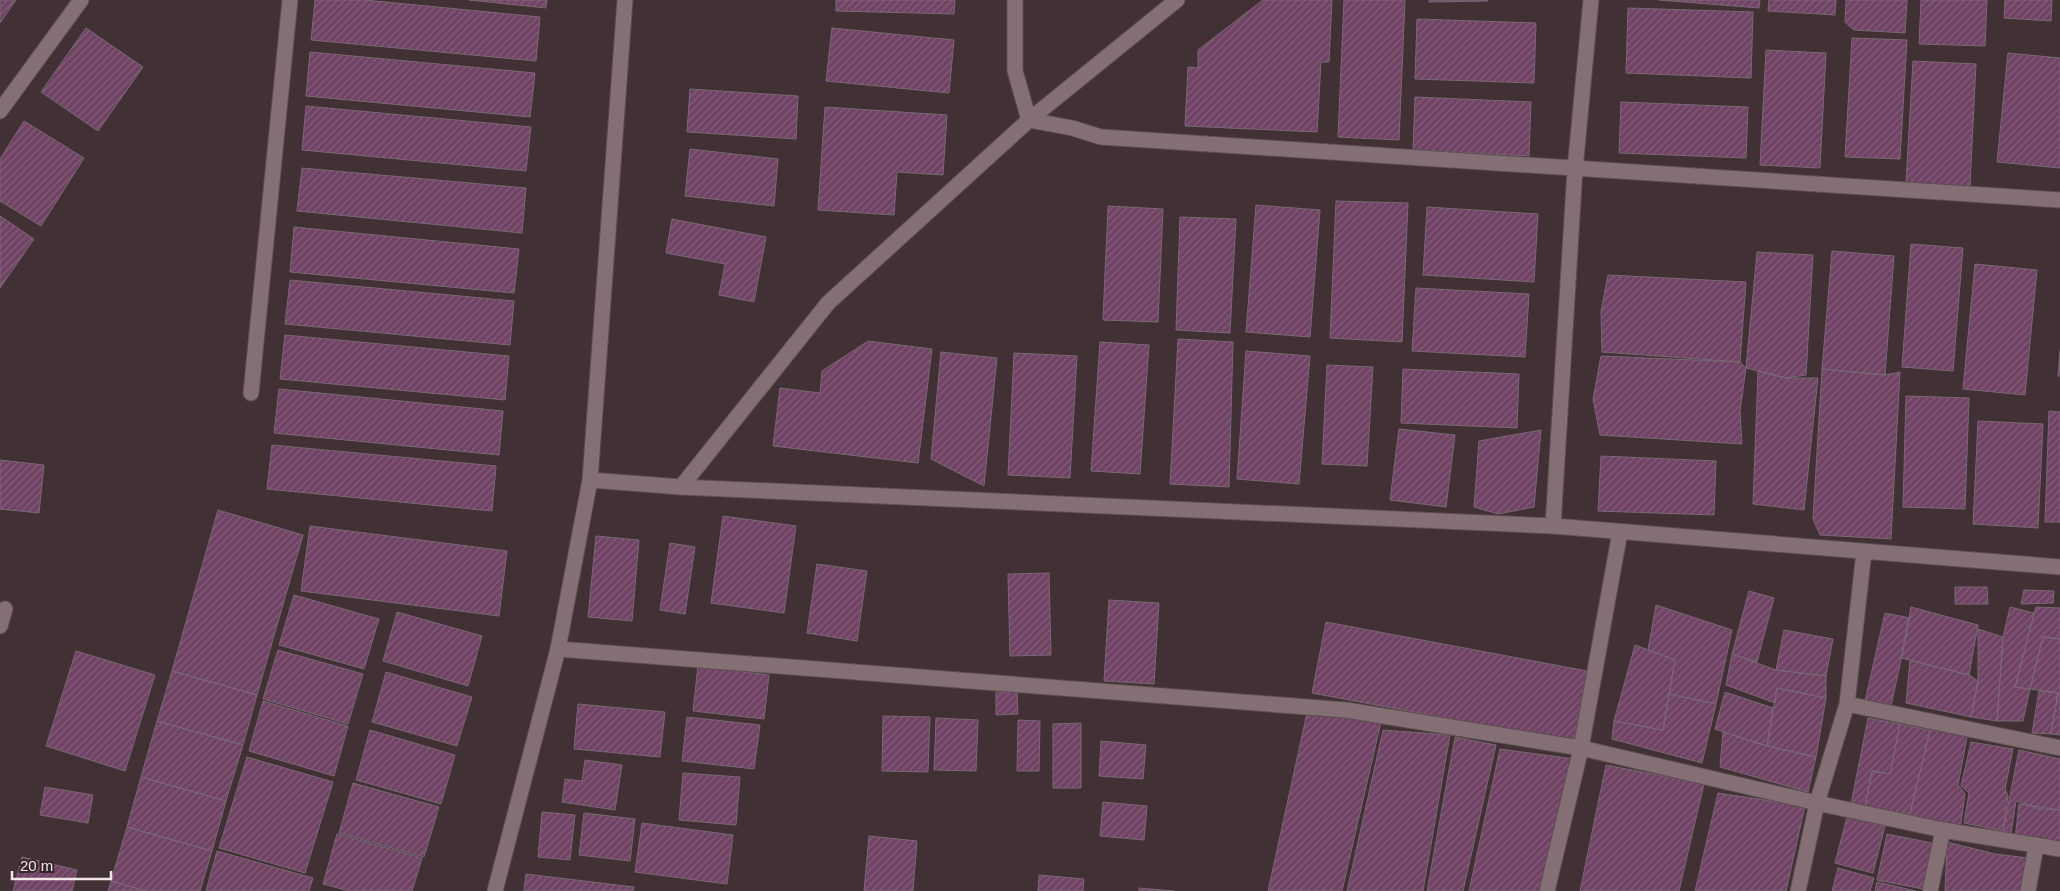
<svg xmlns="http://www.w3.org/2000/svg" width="2060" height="891" viewBox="0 0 2060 891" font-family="Arial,sans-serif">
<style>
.building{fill:url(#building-hatch);stroke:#796974}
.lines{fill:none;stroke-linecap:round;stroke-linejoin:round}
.service-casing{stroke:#5c4e51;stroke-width:17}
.minor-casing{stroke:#5c4e51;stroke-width:17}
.tertiary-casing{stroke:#5c4e51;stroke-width:17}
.service{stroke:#836f74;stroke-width:15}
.minor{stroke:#836f74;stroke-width:15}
.tertiary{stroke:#836f74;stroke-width:15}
</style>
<defs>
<pattern id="building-hatch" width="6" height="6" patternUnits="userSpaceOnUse" patternTransform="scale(1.25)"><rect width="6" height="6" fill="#704264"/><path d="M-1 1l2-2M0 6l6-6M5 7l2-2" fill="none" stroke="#855d7a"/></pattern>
</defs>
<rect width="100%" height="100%" fill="#413034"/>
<path class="building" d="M0 0H16L0 23Z
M315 0H365L540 17 536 61 311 40Z
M469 0H547L546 8Z
M836 0H955L954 14 836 11Z
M1263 0H1332L1329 62H1321L1317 132 1185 126 1188 67 1198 68V50Z
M1344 0H1405L1399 140 1338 137Z
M1429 0H1488V1L1429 2Z
M1659 0H1760L1759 8Z
M1769 0H1836L1835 15 1768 11Z
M1846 0H1907L1905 33 1854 30 1845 22Z
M1921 0H1987L1985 46 1919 44Z
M2005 0H2052L2051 21 2004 18Z
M1628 8 1753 12 1751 78 1626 73Z
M1417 19 1536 23 1534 83 1415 79Z
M86 28 143 67 98 131 41 92Z
M832 28 954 40 949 93 826 81Z
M1852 38 1907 40 1900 159 1845 157Z
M1766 50 1826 53 1820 168 1760 165Z
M310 52 535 73 530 117 306 96Z
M2008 53 2060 58V168L1997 162Z
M1913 61 1976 64 1970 186 1906 183Z
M690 89 798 96 796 139 687 132Z
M1415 97 1531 102 1529 156 1413 150Z
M1621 102 1748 107 1746 158 1619 153Z
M306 106 531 127 526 171 302 150Z
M825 107 947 115 943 175 897 172 894 215 818 210Z
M24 121 84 158 41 226 0 201V159Z
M690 149 778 159 774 206 685 196Z
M302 168 526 188 522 233 297 211Z
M1336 201 1408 203 1402 342 1330 338Z
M1256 205 1320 210 1310 337 1246 332Z
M1108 206 1163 209 1158 322 1103 320Z
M1427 207 1538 214 1534 282 1423 275Z
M0 216 34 239 0 288Z
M1180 217 1236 219 1230 333 1176 330Z
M672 219 766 237 754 302 719 295 725 264 666 253Z
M294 227 519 249 514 293 290 272Z
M1911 244 1963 248 1953 371 1902 367Z
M1832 251 1894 256 1885 375 1822 369Z
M1757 252 1813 255 1806 375 1786 378 1746 368Z
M1975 264 2037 270 2025 395 1963 389Z
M1608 275 1746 282 1740 362 1602 352 1601 311Z
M290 280 514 301 510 345 285 324Z
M1416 288 1529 294 1525 357 1412 351Z
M285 335 509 356 505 400 280 379Z
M1178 339 1233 342 1229 487 1170 484Z
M868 341 932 349 918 463 773 446 780 388 820 393 822 371Z
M1100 342 1149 345 1140 474 1091 471Z
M2060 350V376H2058Z
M1246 351 1310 356 1299 484 1237 479Z
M941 352 997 358 984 486 931 459Z
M1014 353 1077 356 1070 478 1008 475Z
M1601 356 1740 362 1746 368 1740 411 1742 444 1600 435 1593 399Z
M1327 365 1373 367 1367 466 1322 464Z
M1403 369 1519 374 1517 428 1401 423Z
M1822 369 1885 375 1900 372 1891 539 1820 535 1813 519Z
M1758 371 1786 378H1818L1804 510 1753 504Z
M279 389 503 411 499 455 274 433Z
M1906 396 1969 398 1965 509 1903 507Z
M2049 411 2060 412V522H2045Z
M1978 421 2043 424 2038 528 1973 524Z
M1399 429 1455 435 1446 507 1390 500Z
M1541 430 1534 507 1498 514 1474 507 1479 441Z
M272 445 496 466 492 511 267 489Z
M1601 456 1716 461 1714 515 1598 511Z
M0 460 44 465 39 513 0 509Z
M218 510 303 535 257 695 172 671Z
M723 516 796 526 784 613 711 603Z
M310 526 507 551 499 616 301 591Z
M596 536 639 540 632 621 588 617Z
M670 543 695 547 685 614 660 610Z
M817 564 867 571 857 641 807 633Z
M1049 573 1051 655 1010 656 1008 574Z
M1955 587H1987L1988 604H1955Z
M2024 590 2054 591 2053 603 2021 604Z
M1749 591 1774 598 1757 662 1732 654Z
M294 595 379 619 364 669 279 645Z
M1109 600 1159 603 1154 684 1104 681Z
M1656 605 1732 630 1716 704 1669 694 1675 660 1648 650Z
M1911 607 1978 625 1969 675 1901 658Z
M2010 607 2034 613 2015 687 2030 689 2023 721H1997L2003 637Z
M2036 607 2060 608V639L2043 637 2030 689 2015 687Z
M397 612 482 636 468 686 383 661Z
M1885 613 1910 618 1891 706 1865 701Z
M1326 622 1587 671 1574 742 1312 693Z
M1978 629 2003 637 1997 721 1971 717 1978 681Z
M1784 630 1833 639 1826 676 1776 670Z
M2043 637 2060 639V735L2051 734 2058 693 2030 689Z
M1635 645 1675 660 1663 730 1614 721Z
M278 650 363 674 348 724 263 699Z
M76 651 155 675 125 771 46 746Z
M1732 654 1776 670 1826 676V698L1777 688 1775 703 1726 685Z
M1910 660 1969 675 1978 681 1971 717 1906 703Z
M698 666 769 675 764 719 693 711Z
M172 671 257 695 243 745 157 721Z
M386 672 472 697 457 746 372 722Z
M1777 688 1826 698 1816 757 1767 746Z
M2039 691 2058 693 2051 734 2032 733Z
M996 692H1017L1018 714 996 715Z
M1725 692 1773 708 1767 746 1715 729Z
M1669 694 1716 704 1702 763 1612 739 1614 721 1663 730Z
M263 701 348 726 334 776 249 751Z
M578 704 665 712 660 757 574 749Z
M1307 713 1381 722 1342 891H1268Z
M883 716 930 717 928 772 882 771Z
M687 717 760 725 754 769 682 761Z
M936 718 978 720 976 771 934 770Z
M1868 718 1900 724 1890 774 1872 771 1865 807 1851 804Z
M1018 720 1040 721 1039 771H1017Z
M157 721 243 745 226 801 141 777Z
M1081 723V788H1053V724Z
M1900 724 1930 730 1910 814 1865 807 1872 771 1890 774Z
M1931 726 1967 737 1958 785 1965 794 1960 829 1910 814Z
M370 730 455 755 441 804 356 780Z
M1383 730 1450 735 1423 891H1347Z
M1723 732 1767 746 1816 757 1808 792 1720 767Z
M1455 737 1496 745 1463 891H1427Z
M1101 741 1146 745 1143 779 1099 776Z
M1971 742 2013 749 2005 789 2008 796 2003 831 1964 823 1969 793 1961 786Z
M1500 749 1574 759 1541 891H1469Z
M2019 750 2060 759V810L2040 809 2016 801 2011 833 2003 831Z
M247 757 333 782 305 873 219 848Z
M585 760 622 765 615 810 562 802 565 779 582 781Z
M1606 765 1704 784 1679 891H1580Z
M683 773 740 777 736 825 679 820Z
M141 777 226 801 212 851 127 827Z
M353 783 439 807 424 857 339 833Z
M45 787 93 795 88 823 40 815Z
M1718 793 1805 806 1786 891H1695Z
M1103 802 1147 806 1144 840 1100 836Z
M2019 804 2060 810V845L2015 839Z
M542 812 575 815 570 860 538 857Z
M584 813 635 819 630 861 579 855Z
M1847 817 1885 826 1873 873 1835 863Z
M642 823 733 835 727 884 635 872Z
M127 827 212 851 200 891H146L111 881Z
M337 834 422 858 412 891H349L323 884Z
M1887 834 1937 844 1928 890 1877 880Z
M869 836 917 841 913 891H864Z
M1947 842 1995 854 2028 858 2022 891H1945Z
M217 851 313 878 309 891H206Z
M22 857 77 870 72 891H13Z
M1838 868 1874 878 1870 891H1832Z
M526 874 634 887 633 891H524Z
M1039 875 1084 879 1083 891H1038Z
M111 881 146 891H108Z
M1877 882 1916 891H1875Z
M1139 888 1174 891H1139Z"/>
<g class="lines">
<g class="service-casing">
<path id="service" d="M251 393 290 0
M0 626 5 609"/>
</g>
<g class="minor-casing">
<path id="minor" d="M1015 0V71L1029 120 1072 128 1101 137 2060 200
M0 111 81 0
M681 487 828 303 1029 120 1177 0
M1553 526 1575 169 1591 0
M558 649 1346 710 1581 748 1817 803 1943 830 2060 849
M1847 704 2060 748
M1547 891 1581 748 1620 532
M1798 891 1817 803 1847 704 1864 552
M1930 891 1943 830
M2028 891 2036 846"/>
</g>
<g class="tertiary-casing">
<path id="tertiary" d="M590 480 681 487 1553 526 2060 567
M495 891 558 649 590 480 625 0"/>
</g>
<use href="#service" class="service"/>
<use href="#minor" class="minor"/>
<use href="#tertiary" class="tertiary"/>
</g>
<path d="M12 871v8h99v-8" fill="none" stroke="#f1e6e8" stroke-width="2.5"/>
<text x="20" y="871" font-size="15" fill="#f1e6e8" stroke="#36262a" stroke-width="4" paint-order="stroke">20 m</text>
</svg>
